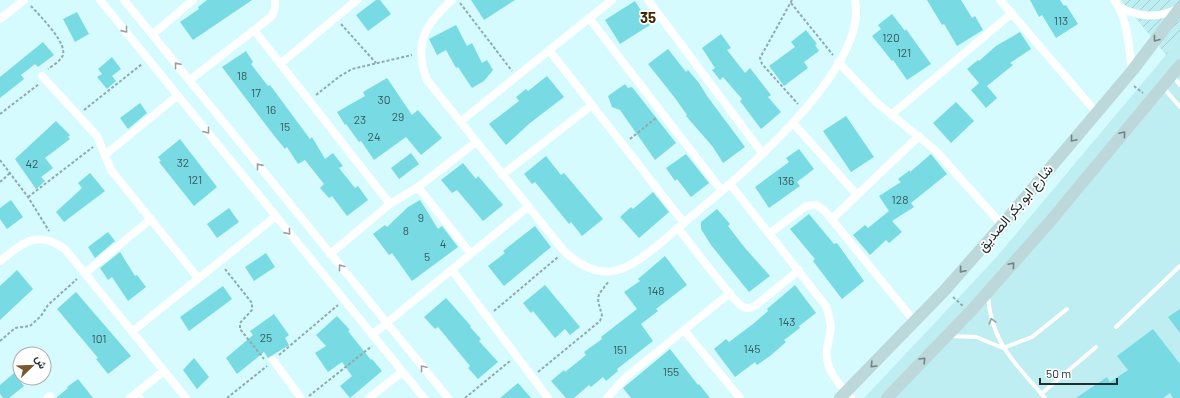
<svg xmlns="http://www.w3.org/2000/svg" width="1180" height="398" viewBox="0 0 1180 398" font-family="Barlow,Vazirmatn,sans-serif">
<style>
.built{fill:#beeef1}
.industrial{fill:url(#industrial-furrows)}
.building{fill:#78dae2}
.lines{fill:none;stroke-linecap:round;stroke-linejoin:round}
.path{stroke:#8fabae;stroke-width:2;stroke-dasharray:3 2;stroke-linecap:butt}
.service{stroke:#fff;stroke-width:4}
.minor{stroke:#fff;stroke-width:8}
.secondary{stroke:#bcd8da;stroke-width:12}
.oneway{stroke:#9ba1a2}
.oneway2{stroke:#6e8486}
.labels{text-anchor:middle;stroke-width:3.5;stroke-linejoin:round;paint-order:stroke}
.number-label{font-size:12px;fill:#375a5d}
.street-label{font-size:14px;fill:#212f31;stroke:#fff}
.neighbourhood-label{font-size:15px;font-weight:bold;fill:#412805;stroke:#fff}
</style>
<defs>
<pattern id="industrial-furrows" width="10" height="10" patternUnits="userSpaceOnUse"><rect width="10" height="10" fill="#beeef1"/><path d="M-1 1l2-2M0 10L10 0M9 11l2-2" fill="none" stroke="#a3cccf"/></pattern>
</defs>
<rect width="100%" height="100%" fill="#d5fbfe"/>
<path class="built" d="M1180 34V398H864L994 260 1166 55Z"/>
<path class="industrial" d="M1121 0H1180V34L1166 55Z"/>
<path class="building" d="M207 0H252L193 40 180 22 199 9 198 7Z
M376 0H380L391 14 368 31 356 15Z
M471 0H515L484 20Z
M927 0H961L972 18 975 16 983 30 957 46 944 24 942 25Z
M1030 0H1060L1064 6 1066 5 1078 24 1056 38 1042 15 1039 17Z
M635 1 650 25 620 44 605 20Z
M77 12 89 34 75 42 63 19Z
M892 14 905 31 906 29 931 64 907 80 893 60 892 61 872 36 881 29 878 25Z
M456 25 467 46 472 43 482 63 487 60 493 70 484 81 472 88 458 67 456 68 446 50 437 55 429 39Z
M806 30 817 44 815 45 819 51 804 62 808 68 784 86 769 66 795 47 791 42Z
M1020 32 1031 49 1010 63 1013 65 987 86 997 98 986 108 971 90 979 83 967 69 978 60 979 61 996 46Z
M721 34 731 48 727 50 745 73 750 68 771 95 768 97 781 112 761 129 740 101 742 99 723 77 720 80 712 70 715 68 702 48Z
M43 42 54 55 38 67 35 64 21 75 24 79 0 98V77Z
M668 49 686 72 688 70 699 83 707 96 745 147 723 163 713 147 686 116 687 115 675 98 648 64Z
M246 51 253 62 251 64 268 86 270 85 310 139 312 137 325 159 333 153 343 166 339 168 355 188 358 186 368 200 347 216 332 196 329 198 320 188 324 184 305 160 298 164 287 147 285 149 272 133 222 67Z
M112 57 121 69 112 76 116 81 107 89 97 77 102 74 98 69Z
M547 76 564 97 530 123 506 145 489 124 519 101 516 97 526 89 528 91Z
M387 78 412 115 418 110 442 138 421 155 406 137 374 160 361 141 359 142 346 124 345 125 337 112 365 96 363 92Z
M625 84 628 88 632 87 676 143 655 160 620 110 612 107 608 96Z
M956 102 974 121 951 143 933 123Z
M140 103 147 113 128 129 120 118Z
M846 116 874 157 851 172 823 131Z
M56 121 70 135 68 137 70 139 45 158 53 168 41 177 45 181 36 189 15 159Z
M180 139 217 187 194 206 159 162 161 161 158 157Z
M799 149 814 169 797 182 800 186 769 208 755 187 789 162 786 158Z
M411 153 419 164 399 179 391 168Z
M686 154 709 183 691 197 677 179 675 181 666 168Z
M931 154 947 174 911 203 914 207 892 221 902 232 889 243 886 240 870 255 853 235 865 225 868 228 889 211 879 196 901 182 898 179 910 170V172Z
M546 156 561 175 564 173 603 219 582 236 571 222 569 224 535 182 532 184 524 174Z
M463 163 476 179 478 176 503 205 483 221 457 190 452 193 441 180Z
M90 173 105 191 64 222 56 212 82 188 78 183Z
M653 192 669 212 639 238 620 217 631 207 633 209Z
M11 200 23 217 7 229 0 219V208Z
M420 200 438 229 442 226 458 247 412 281 392 253 389 255 373 234 385 225 387 227 408 207Z
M229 208 239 222 217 238 207 224Z
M717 209 730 224 728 226 745 248 770 276 749 292 711 245 701 229V222Z
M809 214 834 244 837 243 864 281 842 299 813 261 815 259 790 229Z
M535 226 551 247 504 286 488 266 505 253 503 251Z
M108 232 115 241 95 258 88 247Z
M120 252 135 276 137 275 146 287 128 301 112 277 108 280 100 268Z
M266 253 275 267 254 281 245 267Z
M665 256 687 285 656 309 658 311 641 324 653 341 617 369 618 371 606 381 603 377 591 387 589 385 574 398H566L551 381 564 370 565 372 586 355 584 352 602 339 601 337 637 309 624 292 640 281 638 279Z
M17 270 33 289 0 320V286Z
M545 285 580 327 570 335 565 329 555 338 533 311 531 313 523 303Z
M795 285 816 313 799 326 800 328 784 340 786 342 770 356 757 365 755 362 735 377 714 349 726 339 729 342 753 324 768 311 767 309Z
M223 286 232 299 189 331 180 317Z
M76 292 131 356 108 374 96 359 98 358 57 309Z
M446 298 471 326 470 327 481 339 479 341 498 362 478 379 468 368 470 366 438 327 435 329 424 317Z
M1180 309V333L1168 317Z
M274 314 289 335 285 338 289 345 268 358 264 352 237 374 226 358 253 335 250 331Z
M337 316 350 330 348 331 371 360 372 359 382 371 350 398 340 386 352 376 342 362 328 372 315 353 326 346 316 335Z
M1153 329 1180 364V398H1173L1170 393 1163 398H1076L1107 377 1110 382 1128 370 1117 356Z
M670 349 698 385 699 384 710 398H631L623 388Z
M194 358 209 377 197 389 183 370Z
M14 373 24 386 9 398H3L0 394V385Z
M78 379 93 398H56L68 388 67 387Z
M518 383 531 398H500Z"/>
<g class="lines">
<path class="path" d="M792 0 760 58 762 64 798 104
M460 3 512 71
M791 3 833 55
M31 6C39 15 70 45 62 57 60 61 52 66 48 69
M341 24 376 63
M1134 86 1143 93
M316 95 340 76 352 69 412 55
M84 110 142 64
M0 114 39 84
M630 139 656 118
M0 160 28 197 49 231
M0 182 10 173
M28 197 93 147
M225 269 252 303V310L240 323V329L264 359
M953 297 963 306
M494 311 558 257
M0 341 15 328 30 326 41 316 48 305 77 279
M279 355 338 305
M538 372 600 321 602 315C596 295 596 298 609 281
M309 396 372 346
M227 398 267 366
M465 398 510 361"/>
<path class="service" d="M1173 76 1180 85
M1163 87 1180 107
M988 296C991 343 1016 364 1045 398
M1116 327 1180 266
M951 336 976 337 1003 348 1032 337 1067 309
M137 392 142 398
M1041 394 1096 347"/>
<path class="minor" d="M100 0 424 398
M124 0 448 398
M452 0C425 24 413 44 427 80L564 251C579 265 597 276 618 270 639 264 670 235 687 220 735 181 870 68 855 0
M648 0 763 154
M1000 0 1096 112
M1114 0C1128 18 1129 49 1132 71
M1119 7C1139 17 1157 19 1177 9
M589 18 722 191
M0 19 24 0
M254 30 390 204
M152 35 193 0
M549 50 684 223
M838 62 877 103 935 150 1002 225
M280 64 357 0
M42 76 97 136 111 170 198 278
M190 80 272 16 275 7V0
M891 115 1012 13
M460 122 612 0
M793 123 857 195
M105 155 177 96
M502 175 592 105
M730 184 826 306C833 328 831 328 827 349 824 369 839 384 851 398
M418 187 471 254
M832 219 919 136
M678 228C688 240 734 303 743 307 748 309 751 308 755 306L799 270
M770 233 806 206 816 205 824 210 915 322
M330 254 390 204 418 187 476 142
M0 261C23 243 37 229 65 249L186 398
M452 270 548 398
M85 273 151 219
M684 330 740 398
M133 331 275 217
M372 335 528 207
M273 360 301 398
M47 398 50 396
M130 398 164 371
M369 398 402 372
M607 398 626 377 730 293"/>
<path class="secondary" d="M840 398 945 290 1002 225 1132 71 1180 8
M887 398 970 312 1048 224 1180 65"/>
</g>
<defs><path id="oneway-chevron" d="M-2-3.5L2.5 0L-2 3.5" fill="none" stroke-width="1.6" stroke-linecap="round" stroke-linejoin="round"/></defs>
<g class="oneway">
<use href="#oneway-chevron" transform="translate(125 30) rotate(51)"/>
<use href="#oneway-chevron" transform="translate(177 65) rotate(-129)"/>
<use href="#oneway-chevron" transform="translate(207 131) rotate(51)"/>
<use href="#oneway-chevron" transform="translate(259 166) rotate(-129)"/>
<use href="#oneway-chevron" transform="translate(288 232) rotate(51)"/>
<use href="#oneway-chevron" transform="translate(341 267) rotate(-128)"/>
<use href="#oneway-chevron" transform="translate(992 321) rotate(-105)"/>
<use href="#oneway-chevron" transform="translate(423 368) rotate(-130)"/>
</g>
<g class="oneway2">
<use href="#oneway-chevron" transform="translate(1156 39) rotate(128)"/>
<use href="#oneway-chevron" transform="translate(1123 134) rotate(-50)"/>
<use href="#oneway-chevron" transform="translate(1073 139) rotate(130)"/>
<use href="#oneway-chevron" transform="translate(1012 265) rotate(-49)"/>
<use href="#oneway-chevron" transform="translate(962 270) rotate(131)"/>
<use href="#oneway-chevron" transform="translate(923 360) rotate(-46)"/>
<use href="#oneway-chevron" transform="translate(873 365) rotate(134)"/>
</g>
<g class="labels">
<g class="number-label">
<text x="1061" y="25">113</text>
<text x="891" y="42">120</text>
<text x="904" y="57">121</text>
<text x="242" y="80">18</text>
<text x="256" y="97">17</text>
<text x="384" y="104">30</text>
<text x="271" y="114">16</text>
<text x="398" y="121">29</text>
<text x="360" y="124">23</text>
<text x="285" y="131">15</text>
<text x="374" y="141">24</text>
<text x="183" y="167">32</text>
<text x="32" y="168">42</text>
<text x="195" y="184">121</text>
<text x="786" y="185">136</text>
<text x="900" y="204">128</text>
<text x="421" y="222">9</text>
<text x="406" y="235">8</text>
<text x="443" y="248">4</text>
<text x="427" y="261">5</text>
<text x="656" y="295">148</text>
<text x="787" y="326">143</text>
<text x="266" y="342">25</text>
<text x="99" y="343">101</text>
<text x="752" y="353">145</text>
<text x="620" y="354">151</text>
<text x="671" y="376">155</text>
</g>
<g class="street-label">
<text transform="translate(1015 208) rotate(-50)" y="5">شارع ابو بكر الصديق</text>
</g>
<g class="neighbourhood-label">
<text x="648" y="23">35</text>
</g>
</g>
<g transform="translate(32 366) rotate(67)"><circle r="19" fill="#ffffff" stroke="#a6acad"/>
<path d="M0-3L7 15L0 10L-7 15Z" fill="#7a592f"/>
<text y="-6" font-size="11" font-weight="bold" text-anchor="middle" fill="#212f31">ش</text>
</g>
<path d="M1040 378v6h77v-6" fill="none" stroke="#212f31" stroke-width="2"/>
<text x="1046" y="378" font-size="12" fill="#212f31" stroke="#ffffff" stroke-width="3" paint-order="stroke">50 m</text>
</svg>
